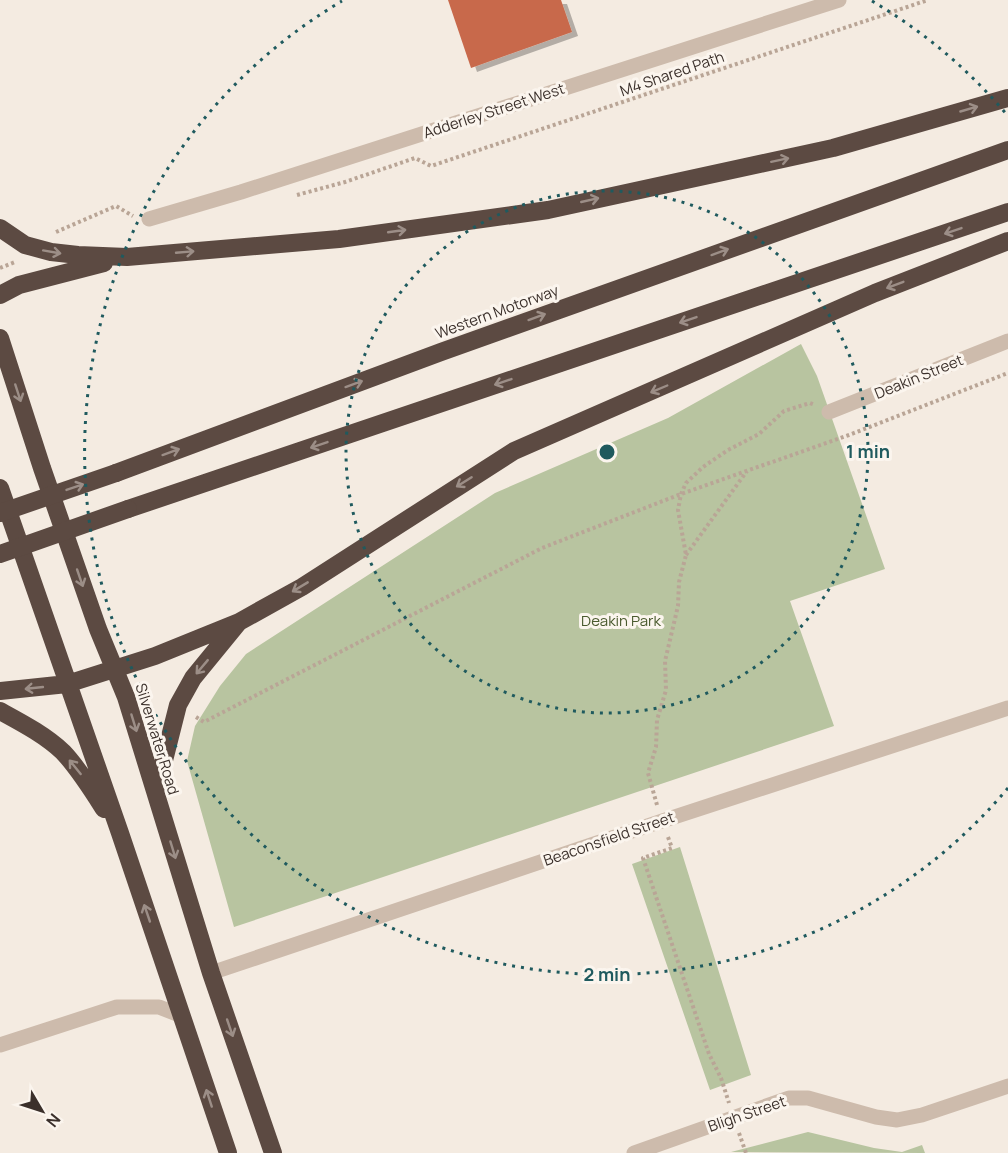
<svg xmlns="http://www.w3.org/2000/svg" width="1008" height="1153" viewBox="0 0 1008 1153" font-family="Manrope,sans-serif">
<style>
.green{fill:#b8c4a0}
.building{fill:#c8694b;filter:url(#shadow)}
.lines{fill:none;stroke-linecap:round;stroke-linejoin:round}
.path{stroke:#b9a596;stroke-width:4;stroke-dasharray:3 3;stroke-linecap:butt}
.minor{stroke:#cdbbac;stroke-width:15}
.highway{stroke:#5c4a42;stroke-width:18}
.highway-bridge{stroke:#5c4a42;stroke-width:18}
.oneway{stroke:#9c8e87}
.ring{fill:none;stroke:#1f5a5e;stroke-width:3;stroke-dasharray:3 6}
.labels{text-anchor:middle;stroke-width:6;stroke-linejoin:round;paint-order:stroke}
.street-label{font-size:15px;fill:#3b302b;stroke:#fbf5ee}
.park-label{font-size:15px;fill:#4a5a2e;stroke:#fbf5ee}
.centre{fill:#1f5a5e;stroke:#fbf5ee;stroke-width:3}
.ring-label{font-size:18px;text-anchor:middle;font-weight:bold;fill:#1f5a5e;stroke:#fbf5ee;stroke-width:6;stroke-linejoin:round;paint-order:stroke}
</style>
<defs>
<filter id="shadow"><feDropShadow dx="6" dy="4" stdDeviation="0" flood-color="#0004"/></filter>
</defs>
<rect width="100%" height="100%" fill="#f4ebe1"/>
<path class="green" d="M801 344 817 376 885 569 790 601 834 726 234 927 187 761 195 726 220 686 246 654 495 493 668 418Z
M680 847 751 1075 710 1090 632 864Z
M808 1132 874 1148 902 1152 922 1145 925 1153 731 1152Z"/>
<path class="building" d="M448 0H561L572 32 471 68Z"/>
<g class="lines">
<path class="path" d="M297 195 345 182 415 158 431 166 928 0
M56 232 116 206 133 216
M0 268 15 262
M686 555 747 471
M196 717 204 722 542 548 681 494 849 435 1008 373
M657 805 648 773 656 747 657 720 666 690 665 661 678 606 679 582 686 555 678 510 681 494 686 483 703 467 728 450 759 434 784 411 810 403 815 405
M668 837 672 848 643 858 709 1054 721 1078 729 1103
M739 1133 746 1153"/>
<path class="minor" d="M149 219 241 192 839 0
M829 412 1008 341
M211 973 662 821 1008 708
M0 1045 117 1007H159L182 1016
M634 1153 789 1098H808L876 1117 897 1120 922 1115 1008 1086"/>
<path class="highway" d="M0 228 25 245 51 252 78 255 127 257 339 239 548 210 833 148 1008 98
M0 295 19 285 104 263
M0 338 42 468 98 629 126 697 211 973 273 1153
M116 473 441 352 1008 150
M0 488 120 833 228 1153
M128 509 1008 212
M0 691 67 684 155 656 239 622 302 587 514 451 875 293 1008 241
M0 711C22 723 45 735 63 752 79 769 92 790 104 809
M156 792 178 705 193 678 238 623"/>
<path class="highway-bridge" d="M0 513 116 473
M0 554 128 509"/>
</g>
<defs><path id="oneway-shaft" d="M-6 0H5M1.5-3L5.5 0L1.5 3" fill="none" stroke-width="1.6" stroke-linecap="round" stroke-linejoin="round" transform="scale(1.5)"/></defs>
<g class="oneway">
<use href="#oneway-shaft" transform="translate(969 109) rotate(-16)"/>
<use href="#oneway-shaft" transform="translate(780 160) rotate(-12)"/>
<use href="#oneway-shaft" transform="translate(590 200) rotate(-13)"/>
<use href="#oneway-shaft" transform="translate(397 231) rotate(-8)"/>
<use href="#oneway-shaft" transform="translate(953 231) rotate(161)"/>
<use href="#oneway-shaft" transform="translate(52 252) rotate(10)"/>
<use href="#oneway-shaft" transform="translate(185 252) rotate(-5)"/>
<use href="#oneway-shaft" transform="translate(720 252) rotate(-20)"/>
<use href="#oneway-shaft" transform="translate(895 285) rotate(159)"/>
<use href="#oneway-shaft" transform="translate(537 317) rotate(-20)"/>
<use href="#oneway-shaft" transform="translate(688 320) rotate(161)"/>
<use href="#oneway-shaft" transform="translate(503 382) rotate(161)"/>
<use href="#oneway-shaft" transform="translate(354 384) rotate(-20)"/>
<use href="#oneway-shaft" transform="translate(659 389) rotate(157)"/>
<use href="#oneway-shaft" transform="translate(18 393) rotate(72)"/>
<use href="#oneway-shaft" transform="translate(319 445) rotate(161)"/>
<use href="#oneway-shaft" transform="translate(171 452) rotate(-20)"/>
<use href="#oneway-shaft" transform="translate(464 482) rotate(148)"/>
<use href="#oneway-shaft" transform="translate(75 487) rotate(-19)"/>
<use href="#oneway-shaft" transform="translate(80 578) rotate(71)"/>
<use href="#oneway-shaft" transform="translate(300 587) rotate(149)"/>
<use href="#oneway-shaft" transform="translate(202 667) rotate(130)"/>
<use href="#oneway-shaft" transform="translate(34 688) rotate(174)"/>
<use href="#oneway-shaft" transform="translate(134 723) rotate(73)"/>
<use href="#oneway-shaft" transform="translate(75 767) rotate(-129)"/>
<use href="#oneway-shaft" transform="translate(173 850) rotate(73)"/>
<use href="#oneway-shaft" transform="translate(147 913) rotate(-109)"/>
<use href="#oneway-shaft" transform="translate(230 1028) rotate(71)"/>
<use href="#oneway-shaft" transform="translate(209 1098) rotate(-108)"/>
</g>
<g class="ring">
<circle cx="607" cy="452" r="261"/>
<path d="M1008 788A523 523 0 1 1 342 1M872 1A523 523 0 0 1 1008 116"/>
</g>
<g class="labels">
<g class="street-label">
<text transform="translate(672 74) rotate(-19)" y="5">M4 Shared Path</text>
<text transform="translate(494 111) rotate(-18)" y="5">Adderley Street West</text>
<text transform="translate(497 312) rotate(-20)" y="5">Western Motorway</text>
<text transform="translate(919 377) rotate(-22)" y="5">Deakin Street</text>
<text transform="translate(157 739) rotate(73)" y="5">Silverwater Road</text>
<text transform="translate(609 839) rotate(-19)" y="5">Beaconsfield Street</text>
<text transform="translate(747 1114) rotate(-19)" y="5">Bligh Street</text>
</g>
<g class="park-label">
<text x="621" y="626">Deakin Park</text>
</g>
</g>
<circle cx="607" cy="452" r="9" class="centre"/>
<g class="ring-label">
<text x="868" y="458">1 min</text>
<text x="607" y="981">2 min</text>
</g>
<g transform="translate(42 1111) rotate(129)" stroke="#fbf5ee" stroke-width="4.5" paint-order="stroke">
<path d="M0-4.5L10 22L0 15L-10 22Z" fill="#3b302b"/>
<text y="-9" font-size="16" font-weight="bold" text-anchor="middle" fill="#3b302b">N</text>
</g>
</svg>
